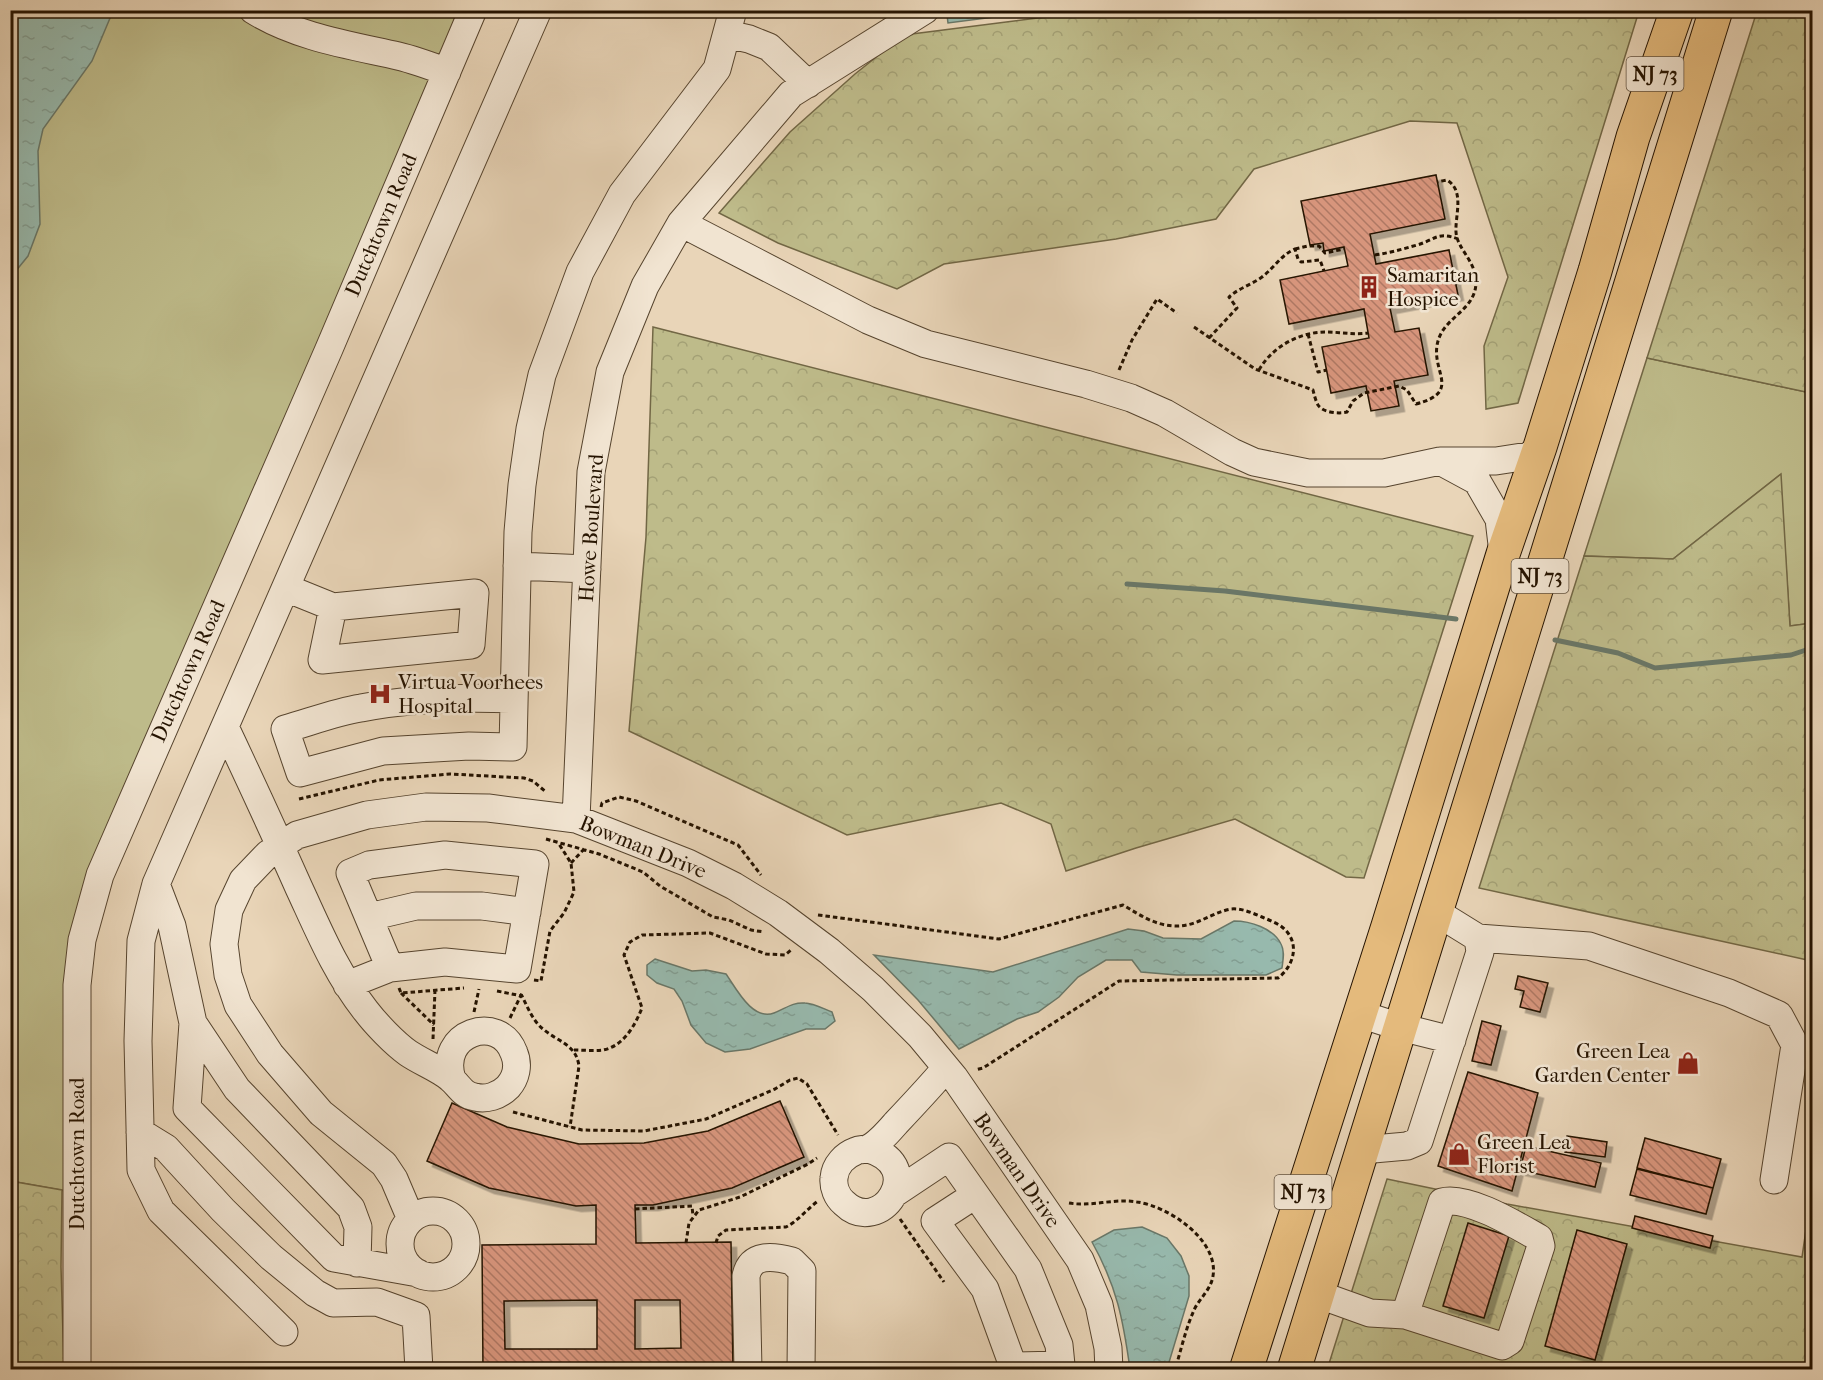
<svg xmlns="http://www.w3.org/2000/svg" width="1823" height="1380" viewBox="0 0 1823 1380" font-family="'IM FELL French Canon',serif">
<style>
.grass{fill:#bebb8a;stroke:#726745;stroke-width:1.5}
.forest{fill:url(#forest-crowns);stroke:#726745;stroke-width:1.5}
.water{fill:url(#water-ripples);stroke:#697768;stroke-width:1.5}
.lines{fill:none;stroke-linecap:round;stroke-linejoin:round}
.stream{stroke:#697768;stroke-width:5}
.building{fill:url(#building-back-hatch);stroke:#251300;stroke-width:1.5;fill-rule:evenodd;filter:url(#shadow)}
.minor-casing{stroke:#56442e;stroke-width:29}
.highway-casing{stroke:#251300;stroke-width:35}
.path{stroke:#251300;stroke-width:3;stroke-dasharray:4.5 3;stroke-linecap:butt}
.minor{stroke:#f1e4d1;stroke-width:27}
.highway{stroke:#e4ba7c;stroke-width:33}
.labels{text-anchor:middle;stroke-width:5;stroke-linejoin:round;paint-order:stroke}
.shield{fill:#f1e4d1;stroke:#62523f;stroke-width:1.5}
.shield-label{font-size:20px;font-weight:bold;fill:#251300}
.street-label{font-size:21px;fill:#251300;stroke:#f1e4d1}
.poi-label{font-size:21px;fill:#251300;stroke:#f1e4d1;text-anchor:start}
</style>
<defs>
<pattern id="forest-crowns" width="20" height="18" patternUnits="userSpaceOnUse" patternTransform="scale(1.5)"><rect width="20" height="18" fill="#bebb8a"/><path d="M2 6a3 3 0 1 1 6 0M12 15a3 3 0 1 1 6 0" fill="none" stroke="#a3a075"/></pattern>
<pattern id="water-ripples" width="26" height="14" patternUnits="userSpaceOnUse" patternTransform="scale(1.5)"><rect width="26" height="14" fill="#97b9ad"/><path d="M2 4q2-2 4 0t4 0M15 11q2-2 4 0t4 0" fill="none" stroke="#829e93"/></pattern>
<pattern id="building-back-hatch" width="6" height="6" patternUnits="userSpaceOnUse" patternTransform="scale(1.5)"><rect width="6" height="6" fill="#d7957c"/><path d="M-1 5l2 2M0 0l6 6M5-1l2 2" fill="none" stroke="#ae7863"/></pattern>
<filter id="shadow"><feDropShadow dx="5.5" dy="5.5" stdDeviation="0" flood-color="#0004"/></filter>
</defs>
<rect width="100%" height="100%" fill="#e9d5b8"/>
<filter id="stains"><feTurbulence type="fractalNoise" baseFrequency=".00333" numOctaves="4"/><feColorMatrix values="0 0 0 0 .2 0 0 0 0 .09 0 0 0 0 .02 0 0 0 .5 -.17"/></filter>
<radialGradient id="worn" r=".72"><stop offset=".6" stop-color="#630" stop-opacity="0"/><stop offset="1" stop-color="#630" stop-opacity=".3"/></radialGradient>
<path class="grass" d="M10 11H473L82 940 77 1193 11 1181Z
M1647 358 1806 392 1812 389V623L1790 626 1780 475 1673 559 1584 556Z"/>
<path class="forest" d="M1101 10 1639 11 1518 403 1486 409 1484 346 1508 277 1457 123 1410 121 1254 169 1216 219 1116 239 944 264 897 289 778 243 719 213 790 132 855 74 904 35Z
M1757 11H1812V389L1806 392 1647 358Z
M653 327 1473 536 1364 878 1346 877 1235 819 1136 848 1066 871 1051 824 1001 803 847 835 629 731 646 537Z
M1781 474 1790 626 1812 623V961L1479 888 1584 556 1673 559Z
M1387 1179 1507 1204 1802 1257 1812 1188V1363L1799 1369 1327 1370Z
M10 1181 62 1190 61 1267 64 1369H11Z"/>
<path class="water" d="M11 10 113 11 92 61 43 129 38 151 40 224 28 256 11 277Z
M955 10H1041V11L948 23 947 15Z
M1234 921C1250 921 1273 928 1281 944 1285 951 1283 960 1282 968L1266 975H1177L1141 972 1132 960H1106L1078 977 1059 997 1038 1012 1017 1019 959 1049 918 1000 874 955 993 972 1128 929 1144 931 1163 938 1201 939Z
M655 959 692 971 706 970 726 974C736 988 752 1021 774 1013 785 1009 792 1002 805 1003 813 1003 824 1009 832 1012L835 1021 825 1029H806L750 1049 725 1052 706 1043 691 1025 682 1001 674 989 657 983 647 975V965Z
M1142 1227 1167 1238 1181 1256 1189 1276V1296L1167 1369H1130C1123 1319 1117 1287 1092 1242L1114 1230Z"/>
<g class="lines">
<path class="stream" d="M1127 584 1225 591 1456 619
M1555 640 1618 653 1655 668 1791 655 1812 648"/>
</g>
<path class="building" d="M1436 175 1445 219 1370 234 1376 264 1449 250 1458 295 1390 308 1395 332 1419 328 1428 375 1394 381 1399 406 1371 411 1366 386 1331 393 1322 347 1369 338 1364 309 1289 324 1280 280 1348 266 1344 247 1324 251 1323 243 1310 245 1301 201Z
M1518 976 1548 983 1540 1012 1520 1007 1524 991 1515 989Z
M1482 1021 1501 1026 1491 1065 1472 1061Z
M1468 1072 1538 1093 1512 1191 1438 1166Z
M780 1101 804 1157 732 1188 653 1205H635L636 1243 731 1242 733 1370H483L482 1245 596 1244V1205L576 1206 489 1188 427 1161 452 1103 507 1127 579 1144 644 1143 708 1131ZM597 1300V1349H505L504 1301ZM635 1300H680L681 1348 635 1349Z
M1567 1136 1607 1142 1605 1157 1565 1152Z
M1645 1138 1721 1159 1713 1188 1637 1168Z
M1526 1146 1601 1163 1595 1187 1520 1170Z
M1637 1169 1713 1188 1706 1214 1630 1195Z
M1635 1216 1713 1236 1710 1248 1632 1228Z
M1468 1223 1509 1236 1484 1318 1443 1306Z
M1577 1230 1627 1244 1595 1360 1545 1346Z"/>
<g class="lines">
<g class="minor-casing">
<path id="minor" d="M253 10C296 37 349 45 398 56 415 60 431 66 447 72
M727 34 749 39 769 47 808 84
M681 223 868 320 926 344 1086 384 1131 398 1165 413 1232 452 1254 462 1308 473H1384L1440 461
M1503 553 1499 519 1477 481 1440 461H1496L1529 456 1540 447
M517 566 587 569
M286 588 333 607 475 593 471 645 322 660 333 607
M514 699C463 697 412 698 361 708 336 712 310 722 285 729L300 773 383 751 469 746 513 747 518 532 522 485 530 429 542 375 580 272 622 194 717 69 733 10
M225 727C250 780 275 834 299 888 319 931 336 973 366 1011 376 1024 394 1043 408 1053 421 1062 438 1068 450 1078 459 1085 462 1095 475 1097 486 1100 499 1096 508 1087 516 1078 519 1065 514 1053 499 1012 437 1033 452 1079
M576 819 591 472 610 372 645 286 681 223 791 94 925 10
M156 884 172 926 193 1023 187 1108 334 1258 418 1273
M369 917 416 906H482L527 912
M1478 938 1589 946 1729 993 1779 1015 1795 1045 1774 1180
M347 985 390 968 445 962 517 969 535 864 445 855 369 865 350 873 390 968
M1360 1014 1400 1027 1452 1040
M193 1023 237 1089 351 1208 358 1227 357 1263
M140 1132 166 1148 223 1210 271 1257 315 1293 333 1303 377 1302 416 1316 419 1370
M869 1149C929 1167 880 1238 844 1203 837 1197 833 1187 834 1178 835 1165 845 1155 856 1151 860 1149 866 1150 869 1148 879 1143 889 1131 896 1123 913 1105 930 1087 946 1068
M1362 1150 1407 1146 1419 1141 1480 952 1478 938 1436 912
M895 1193 949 1157 1028 1269 1059 1345 1061 1365 1013 1366 985 1289 935 1221 975 1195
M400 1244a33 33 0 1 1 66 0a33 33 0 1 1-66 0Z
M411 1219 394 1179 384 1164 321 1113 270 1054 238 1005 228 975 224 944 229 910 243 880 268 854 280 846 297 835 367 815 426 807 488 808 576 819 688 863 734 886 778 913 829 951 873 989 920 1036 954 1077 1080 1260 1099 1305 1108 1348 1109 1370
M1317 1294 1370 1313 1405 1315 1502 1346 1510 1341 1541 1246 1539 1238C1516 1225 1467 1195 1442 1202L1405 1315
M284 1332 161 1211 141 1170 138 1041 141 941 156 884 538 10
M77 1370V985L82 940 100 875 329 349 473 10
M748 1370 746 1276C751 1253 773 1256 792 1261L802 1271 801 1370"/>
</g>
<g class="highway-casing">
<path id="highway" d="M1246 1370 1388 926 1503 554 1540 447 1595 271 1633 137 1677 10
M1294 1370 1716 10"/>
</g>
<path class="path" d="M1295 249 1308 246H1319L1325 253 1344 249
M1375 255C1389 253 1403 249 1417 245 1435 240 1437 231 1458 239
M1194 327 1255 369 1313 390C1314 394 1316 402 1318 405 1323 413 1340 414 1347 412L1353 401 1364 393 1399 386 1407 390 1416 404C1465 391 1427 370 1439 338 1447 316 1476 309 1476 282 1476 261 1457 249 1456 232 1455 215 1465 191 1447 180L1437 182
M1308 334 1318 372 1327 370
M1209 338 1237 308 1229 297C1239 288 1251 285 1262 277 1274 268 1281 255 1295 249L1298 259 1301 262 1320 260 1324 271
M1119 370 1132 340 1157 299 1177 313
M1259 370C1272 347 1299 332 1326 332 1340 332 1353 335 1368 333
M299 799 379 780 450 774 524 778 533 781 546 792
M601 807 602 803 619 797 636 801 738 845 761 875
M546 839 599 854 643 872 660 886 713 917 729 920 751 930 764 932
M571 863 586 847
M818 915 999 939 1123 905C1140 915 1154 925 1174 926 1197 927 1210 913 1231 909 1242 908 1252 913 1262 917 1269 920 1277 923 1282 927 1301 942 1294 966 1278 978L1119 981 983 1068 975 1070
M534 980 541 981 550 931 564 913 574 892 571 863 559 844
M399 988 401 993 464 988
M497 991 522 996C528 1008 533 1021 543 1029 558 1042 576 1044 579 1066L570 1127
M401 993 434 1025
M474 1012 479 989
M510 1018 523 991
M433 1039 435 990
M574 1050C583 1050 594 1051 603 1050 624 1046 635 1025 642 1008L624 955 630 942 642 935 710 933 766 954 785 955 791 950
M513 1112 582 1130 644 1131 706 1119 775 1089 790 1080 798 1078 807 1084 838 1135
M1069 1203C1092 1207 1114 1198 1137 1202 1168 1206 1219 1240 1213 1276 1211 1289 1201 1297 1195 1308 1186 1327 1181 1350 1175 1370
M635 1209 692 1206 693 1216
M900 1219 944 1282
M686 1243 689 1223 699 1210 740 1197 808 1164 817 1158
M716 1243 718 1236 726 1230 786 1227C798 1221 807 1209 818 1201"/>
<use href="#minor" class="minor"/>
<use href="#highway" class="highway"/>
</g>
<defs>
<g id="building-bare" transform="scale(1.8)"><path d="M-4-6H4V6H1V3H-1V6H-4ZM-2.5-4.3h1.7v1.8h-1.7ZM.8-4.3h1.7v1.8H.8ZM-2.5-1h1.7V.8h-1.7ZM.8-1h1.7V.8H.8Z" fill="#8f2418" stroke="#f1e4d1" stroke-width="2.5" paint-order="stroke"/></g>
<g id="hospital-bare" transform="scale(1.8)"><path d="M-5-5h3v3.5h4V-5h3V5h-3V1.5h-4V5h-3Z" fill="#8f2418" stroke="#f1e4d1" stroke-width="2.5" paint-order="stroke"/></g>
<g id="shop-bare" transform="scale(1.8)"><path d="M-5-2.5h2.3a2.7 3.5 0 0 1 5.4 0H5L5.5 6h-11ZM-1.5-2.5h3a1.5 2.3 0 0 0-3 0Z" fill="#8f2418" stroke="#f1e4d1" stroke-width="2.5" paint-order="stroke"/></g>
</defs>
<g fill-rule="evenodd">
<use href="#building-bare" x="1369" y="287"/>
<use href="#hospital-bare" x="380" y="694"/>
<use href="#shop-bare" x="1688" y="1063"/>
<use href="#shop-bare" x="1459" y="1154"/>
</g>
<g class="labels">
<g class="shield">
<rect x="1626.5" y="57" width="57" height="34" rx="4.5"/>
<rect x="1511.5" y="559" width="57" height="34" rx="4.5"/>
<rect x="1274.5" y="1175" width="57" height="34" rx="4.5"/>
</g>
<g class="shield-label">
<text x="1655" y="81">NJ 73</text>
<text x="1540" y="583">NJ 73</text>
<text x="1303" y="1199">NJ 73</text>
</g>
<g class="street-label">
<text transform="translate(381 225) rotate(-67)" y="7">Dutchtown Road</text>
<text transform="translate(591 528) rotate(-86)" y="7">Howe Boulevard</text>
<text transform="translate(188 671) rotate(-66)" y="7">Dutchtown Road</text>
<text transform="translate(643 847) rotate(22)" y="7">Bowman Drive</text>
<text transform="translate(77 1154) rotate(-90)" y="7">Dutchtown Road</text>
<text transform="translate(1017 1170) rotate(55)" y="7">Bowman Drive</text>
</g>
<g class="poi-label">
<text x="1387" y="282">Samaritan<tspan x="1387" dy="24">Hospice</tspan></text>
<text x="398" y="689">Virtua Voorhees<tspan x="398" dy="24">Hospital</tspan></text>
<text x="1670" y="1058" text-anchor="end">Green Lea<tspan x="1670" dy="24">Garden Center</tspan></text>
<text x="1477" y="1149">Green Lea<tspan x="1477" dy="24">Florist</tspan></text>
</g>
</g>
<rect width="1823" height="1380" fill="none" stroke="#e9d5b8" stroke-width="36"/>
<rect x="12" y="12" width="1799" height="1356" fill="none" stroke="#251300" stroke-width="3"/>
<rect x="18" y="18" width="1787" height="1344" fill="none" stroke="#251300" stroke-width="1.5"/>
<rect width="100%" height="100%" filter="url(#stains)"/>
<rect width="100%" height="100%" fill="url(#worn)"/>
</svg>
